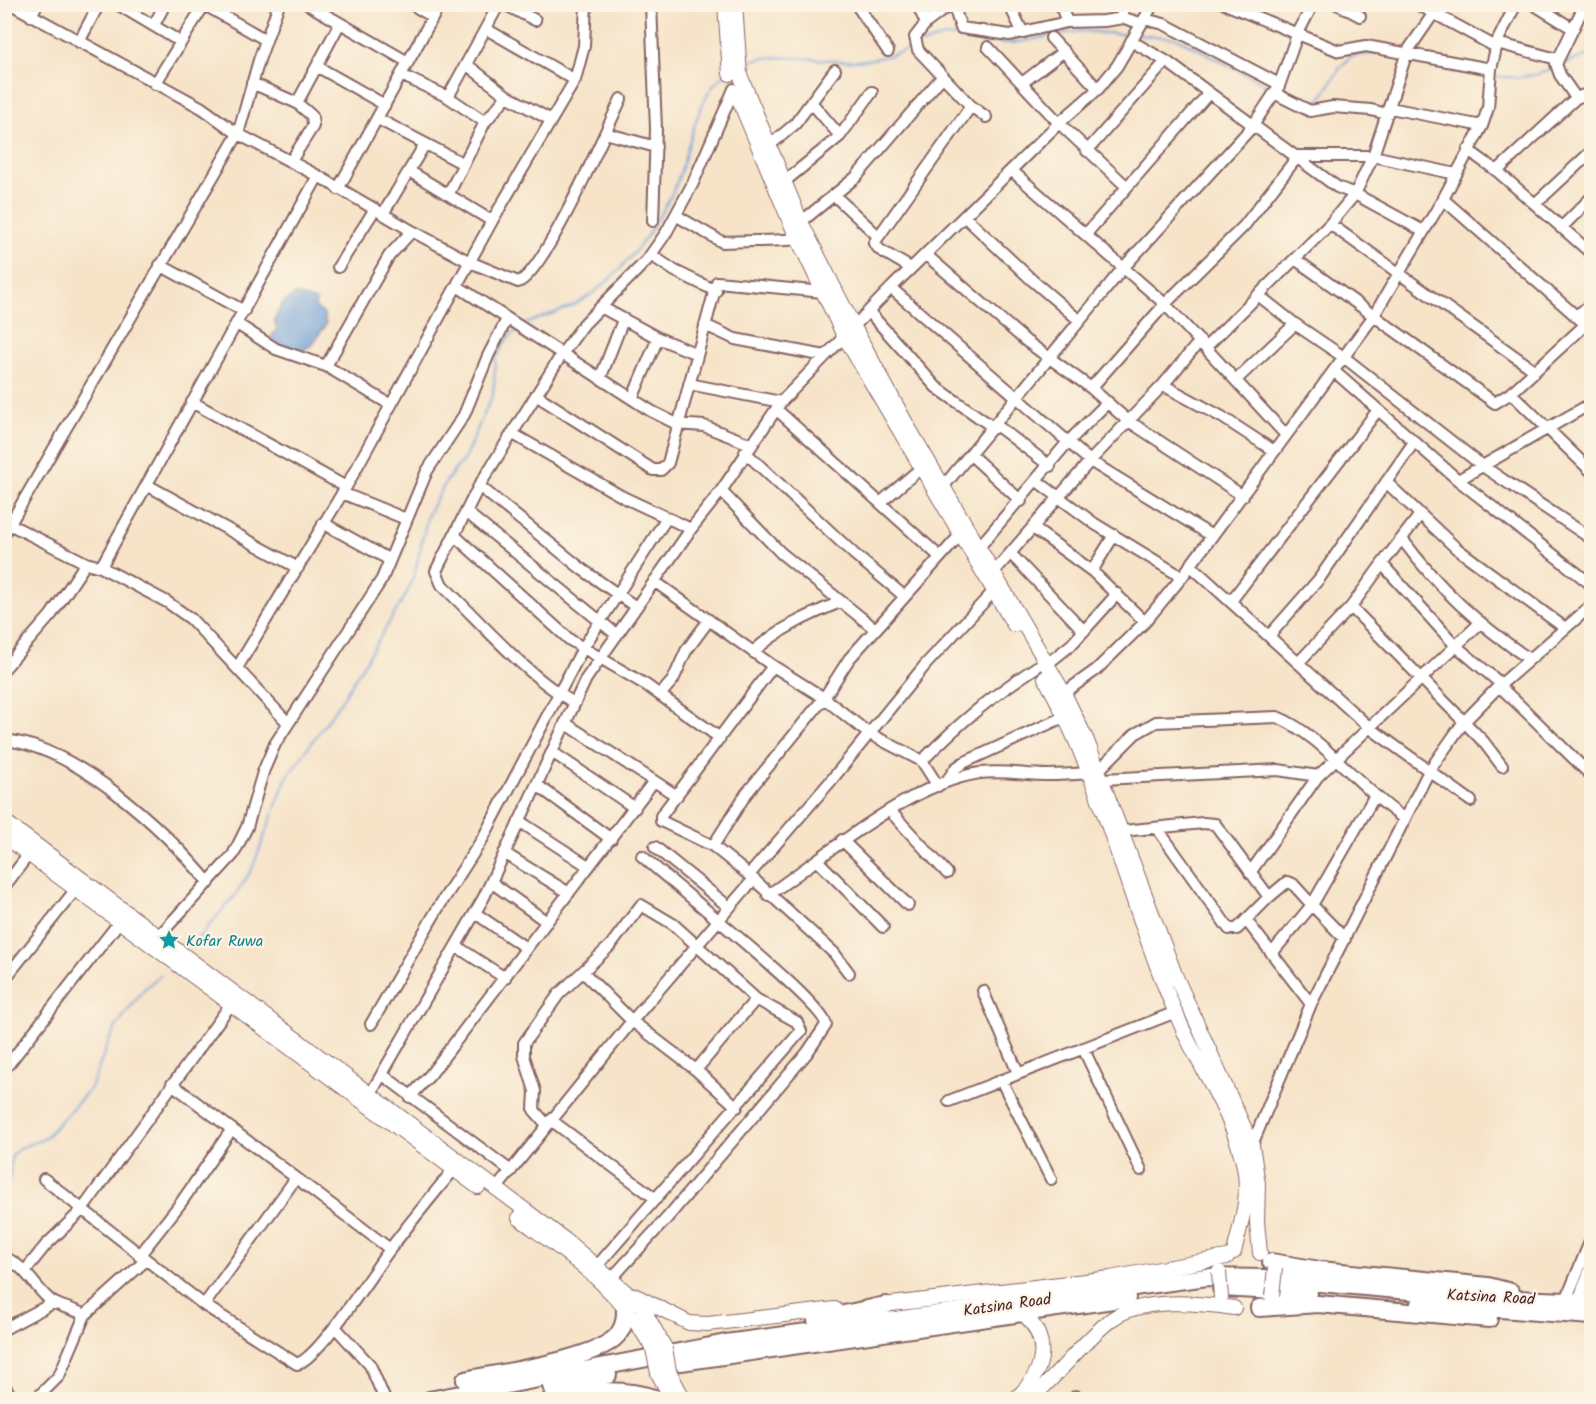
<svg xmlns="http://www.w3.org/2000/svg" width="1596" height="1404" viewBox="0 0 1596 1404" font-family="Kalam,sans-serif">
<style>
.water{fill:#709ed8;stroke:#5d5e82;stroke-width:1.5}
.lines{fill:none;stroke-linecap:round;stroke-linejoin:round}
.stream{stroke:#709ed8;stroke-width:2}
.minor-casing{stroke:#866462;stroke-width:14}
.secondary-casing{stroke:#866462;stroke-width:16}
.trunk-casing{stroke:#866462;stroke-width:20}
.minor{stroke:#fff;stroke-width:10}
.secondary{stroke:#fff;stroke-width:14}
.trunk{stroke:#fff;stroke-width:16}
.secondary-bridge-casing{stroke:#866462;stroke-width:16;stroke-linecap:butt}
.secondary-bridge{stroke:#fff;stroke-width:14}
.labels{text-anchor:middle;stroke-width:4.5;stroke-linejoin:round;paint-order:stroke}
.culture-label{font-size:16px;fill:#0d838f;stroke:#fcf5e5;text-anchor:start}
.street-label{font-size:16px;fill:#4a1f2b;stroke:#fcf5e5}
</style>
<rect width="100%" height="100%" fill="#fcf5e5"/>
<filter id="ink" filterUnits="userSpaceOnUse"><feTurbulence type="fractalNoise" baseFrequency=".0167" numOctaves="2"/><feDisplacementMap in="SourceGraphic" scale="12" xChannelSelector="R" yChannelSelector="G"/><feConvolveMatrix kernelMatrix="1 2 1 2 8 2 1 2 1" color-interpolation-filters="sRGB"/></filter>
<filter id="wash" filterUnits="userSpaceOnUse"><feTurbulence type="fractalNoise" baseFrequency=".008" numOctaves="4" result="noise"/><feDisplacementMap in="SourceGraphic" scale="24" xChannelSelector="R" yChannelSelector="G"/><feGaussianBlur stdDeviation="1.35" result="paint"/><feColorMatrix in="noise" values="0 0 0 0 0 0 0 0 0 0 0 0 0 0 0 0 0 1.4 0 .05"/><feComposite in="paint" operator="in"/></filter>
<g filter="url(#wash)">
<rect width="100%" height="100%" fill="#f6e3c8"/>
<path class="water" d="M295 294 316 301 315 307 324 314 326 324 313 344 299 353 275 345 271 337 277 329 274 320 282 304Z"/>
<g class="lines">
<path class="stream" d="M1054 35 1082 31 1132 35
M1140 35 1177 38 1272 88
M922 44C959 29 966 41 1001 43 1017 43 1033 40 1048 36
M1409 59 1458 72 1488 76
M745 63C770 50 827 63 855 61 875 60 895 55 914 47
M1560 65 1592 54
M1494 76C1515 79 1535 78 1555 67
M1304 103 1320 100 1340 68 1351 56 1377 53
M657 220C665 207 673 194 678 179 688 152 699 90 725 75
M524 325C541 316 559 313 576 304 607 287 635 255 654 225
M195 942 237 893 252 869 286 779 343 698 407 593 415 572 428 514 447 480 464 459 493 394 496 358 507 339 517 330
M4 1189 8 1185 12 1155 19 1148 44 1139 91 1088 110 1038 118 1024 144 989 161 975"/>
</g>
</g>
<g filter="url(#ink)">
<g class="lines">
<g class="minor-casing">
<path id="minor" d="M11 4 202 108 238 134 318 176 412 231 470 262 518 282C544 274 606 130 621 99
M117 4 174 38
M203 4 266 40
M307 4 408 62
M411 4 433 17
M504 4 535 20
M651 4 656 129 653 221
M856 4 888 51
M917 4 926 23 915 37 918 50 971 106 986 117
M953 4 961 28 1010 35 1067 22 1104 21 1124 18
M1009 4 1023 33
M1060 4 1067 22
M1119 4 1124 18 1140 23
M1225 4 1339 51 1366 46 1491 69
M1337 4 1360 16
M1417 4 1496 47
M1533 4 1572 28
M31 16 37 4
M1144 19 1164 24 1279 84
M926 23 951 4
M154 25 165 4
M486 29 575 80
M1051 38 1098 89
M1131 41 1166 61 1337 187 1355 194 1423 231
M79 42 99 4
M1497 43 1557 59
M988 47 1059 123 1127 187
M466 64 507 96 551 120
M318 67 385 105
M401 75 448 97 485 122
M252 83 297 103 312 116 313 126 291 161
M1022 83 1064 51
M155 84 204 5
M1274 93 1310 111 1333 107 1371 110 1387 114
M448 97 499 4
M1576 98 1560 75 1556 64 1585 4
M811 102 840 136
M297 103 340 23
M1390 108 1482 126
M378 119 464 164
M605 133 656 147
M769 146 795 124 835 70
M1468 150 1497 171 1592 254
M1087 151 1166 61
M1298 156H1373L1456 174
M1011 170 1165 304 1286 435
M409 171 492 221
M1497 171 1576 98 1592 92
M784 182 840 136 872 92
M338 189 440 4
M449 193 485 122 507 96
M835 196 878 236
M1443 199 1592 330
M1535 204 1592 151
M383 214 425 144
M677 216 722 242C748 240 773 242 798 239
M965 217 1032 280 1080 321
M801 222 856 177 942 77
M1330 224 1534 370
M1561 228 1592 197
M1086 234 1209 93
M925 254 1026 341 1091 388 1127 420 1243 496
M651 255 675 271 716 291
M1295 259 1495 403 1511 393 1585 325
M160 265 244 311
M338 267 375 209
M911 268 880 250 874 243 971 106
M457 286 651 411 677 424 704 426 750 444
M891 288 1090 461 1212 536
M1258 295 1295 324 1345 358 1484 467 1592 539
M601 307 658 338 697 354
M869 312 936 387 994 428
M1575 316 1592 305
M237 324 276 349 326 366 391 405
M705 325 735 339 825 356
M1206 347 1330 224 1355 194 1373 156 1407 52 1440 4
M326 366 389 256 412 231
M1335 372 1458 480 1592 585
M600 379 623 320
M1236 380 1295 324
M689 384 781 402
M1163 385 1222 417 1274 451
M1091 388 1165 304 1244 226 1298 156
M1511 393 1592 472
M536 395 653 470H661L668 463 717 282 823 292
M632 399 658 338
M192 402 346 487
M776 409 939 556
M996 425 1050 466
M513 434 623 497 691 529
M745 452 854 554 904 596
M971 455 1021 501
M1458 480 1592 403
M1037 481 1095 524 1182 577
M1386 482 1456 548 1565 628
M147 485 298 568
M479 486 583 570 636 607
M943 487 1124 267 1252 127 1279 86 1297 35 1313 4
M721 491 781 553 875 629
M342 493 406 519
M880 503 921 468
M466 512 617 635
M1419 516 1382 564 1456 646 1501 684
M323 523 390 560
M11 525 86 563 101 567 167 602 191 619 288 723
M1033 528 1092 571 1145 622
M4 534 238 134 259 60 279 4
M454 535 570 640 646 685 720 738
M1402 539C1440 590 1477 623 1529 659
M980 546 1067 443 1108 402
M1011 554 1084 631
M1190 565 1370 728 1471 801
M101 567 318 176
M1092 571 1114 535
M994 572 1090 461 1163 385 1200 341
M654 581 773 666 824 698 868 733 922 761 938 786
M1231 601 1378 410
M1351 607 1483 741 1502 766
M1269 636 1319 579 1414 442
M753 652C778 629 809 615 840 602
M1299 662 1351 607 1382 564
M1047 664 1071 645 1117 594
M773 666 661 816V821L713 846 749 875 834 953 849 973
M237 668 346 487 492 221 575 80 584 46 586 4
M4 669 51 615 86 563
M1499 686C1531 715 1560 746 1592 776
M1064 693 1096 670 1145 622 1182 577 1373 317 1443 199 1482 126 1488 108 1491 69 1498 40 1516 4
M660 695 673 680 686 651 709 620
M575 703C529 679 480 621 442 585L436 571 479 486 562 354 584 324 647 260 666 233 693 183 734 89
M565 723 677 796
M4 740C77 747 164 829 209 883
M552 752 635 808
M922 761C960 722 992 696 1038 666
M1099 770 1135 734 1156 722 1277 717C1321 734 1363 792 1405 819
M1103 779 1278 770 1318 776
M946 782 956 768 963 763 1066 716
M537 785 611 839
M890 811 947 873
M519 821 588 866
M1157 828 1229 929H1237L1269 897 1287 882 1293 884 1312 905 1273 952
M1123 831 1203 823 1215 824 1269 897
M842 840 908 905
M713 846 746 794 824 698 849 659 961 534
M655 847 729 907
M504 853 569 893
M817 860 883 927
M1250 873 1318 776 1479 624
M749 875 829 783 926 664 993 592
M491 882 547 922
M4 887 29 854
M768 895C827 855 909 783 980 773 1003 770 1025 775 1048 775 1062 775 1076 774 1089 773
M475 913 526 948
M1246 920 1311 1004
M158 937 233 855 247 827 263 772 275 744 382 579 427 471 464 415 488 356 507 319
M1345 939 1312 905 1374 797
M456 946 505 978
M583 972 632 1021 696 1070 737 1107
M4 980 76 889
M983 991 1018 1073
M371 1024 438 908 483 838 583 648 666 519
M1083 1048 1141 1170
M4 1070 120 921
M696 1070 756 999
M383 1075 511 1171
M1001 1080 1051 1179
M172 1084 390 1249
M410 1097 430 1075 654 781
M367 1100 484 897 586 679 691 529 721 491 781 402 891 288 1059 123 1098 89 1117 66 1153 4
M949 1101 1176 1012
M551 1120 656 1199
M547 1125 534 1110 535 1091 524 1056V1043L559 994 611 945 641 905 673 924 756 999 797 1022 801 1031 597 1266
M1252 1145 1311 1004 1429 771 1463 723 1499 686 1592 605
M44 1179 204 1305 297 1364C321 1356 372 1272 391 1248 411 1221 433 1195 454 1169
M496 1189 632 1021 753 880
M139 1256 180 1204 232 1129
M4 1257C28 1268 32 1285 50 1300 58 1307 75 1309 85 1315
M25 1271 45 1246 82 1210 231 1004
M612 1278 667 1218 807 1053 826 1025C825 1004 667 879 642 856
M1566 1300 1592 1237
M1578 1301 1592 1264
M204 1305 296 1178
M335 1327 370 1365 385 1400
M4 1329 53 1303
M4 1385 13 1400
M35 1400 59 1376 85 1315 145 1261
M1074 1400 1076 1396"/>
</g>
<g class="secondary-casing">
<path id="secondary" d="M725 4 730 74
M735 4 740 75 801 222 854 327 907 425 1064 693 1087 741 1176 977 1252 1145 1258 1184 1257 1222 1260 1253
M737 95 790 222 844 336 1014 625
M1045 678C1100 776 1125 888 1167 992 1174 1009 1181 1026 1189 1042 1209 1082 1235 1122 1244 1167 1250 1197 1241 1223 1234 1252
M4 821 568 1242 641 1305 665 1348
M4 836 478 1187
M519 1218C574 1259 618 1287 653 1349
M634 1295 689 1323 708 1324 835 1309
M875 1306 1110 1278 1227 1257
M669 1371 684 1400
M658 1373 672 1400
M1014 1400C1043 1375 1053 1343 1024 1314
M1029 1400C1059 1376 1081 1342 1112 1319 1143 1297 1199 1303 1234 1308"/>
</g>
<g class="trunk-casing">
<path id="trunk" d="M1271 1262 1320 1270 1488 1286 1511 1292
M1221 1288 1309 1293
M1419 1303 1592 1316
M1259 1308 1318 1304 1489 1319
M816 1320 886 1305
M681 1362 1127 1298
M465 1380C497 1373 603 1359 619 1333 625 1325 625 1316 625 1307
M551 1386 608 1375
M429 1400 726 1343 1207 1277 1264 1278 1488 1298 1592 1302
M550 1400C590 1390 622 1387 661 1400"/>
</g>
<use href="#minor" class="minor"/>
<use href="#secondary" class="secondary"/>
<use href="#trunk" class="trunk"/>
<g class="secondary-bridge-casing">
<path id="secondary-bridge" d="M1219 1272 1221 1297
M1272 1296 1275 1268
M665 1348 669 1371
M653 1349 658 1373"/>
</g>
<use href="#secondary-bridge" class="secondary-bridge"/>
</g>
</g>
<defs>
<g id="sight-bare" transform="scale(1.62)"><path d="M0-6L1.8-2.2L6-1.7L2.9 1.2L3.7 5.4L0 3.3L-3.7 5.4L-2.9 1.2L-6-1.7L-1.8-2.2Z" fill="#0f9aa8" stroke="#fcf5e5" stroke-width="2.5" paint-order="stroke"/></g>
</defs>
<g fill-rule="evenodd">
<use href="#sight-bare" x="169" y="940"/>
</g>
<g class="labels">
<g class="culture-label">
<text x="186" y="946">Kofar Ruwa</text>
</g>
<g class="street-label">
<text transform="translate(1491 1296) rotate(3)" y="6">Katsina Road</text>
<text transform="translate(1007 1304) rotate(-8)" y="6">Katsina Road</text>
</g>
</g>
<rect width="1596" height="1404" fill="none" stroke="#fcf5e5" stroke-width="24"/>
</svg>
